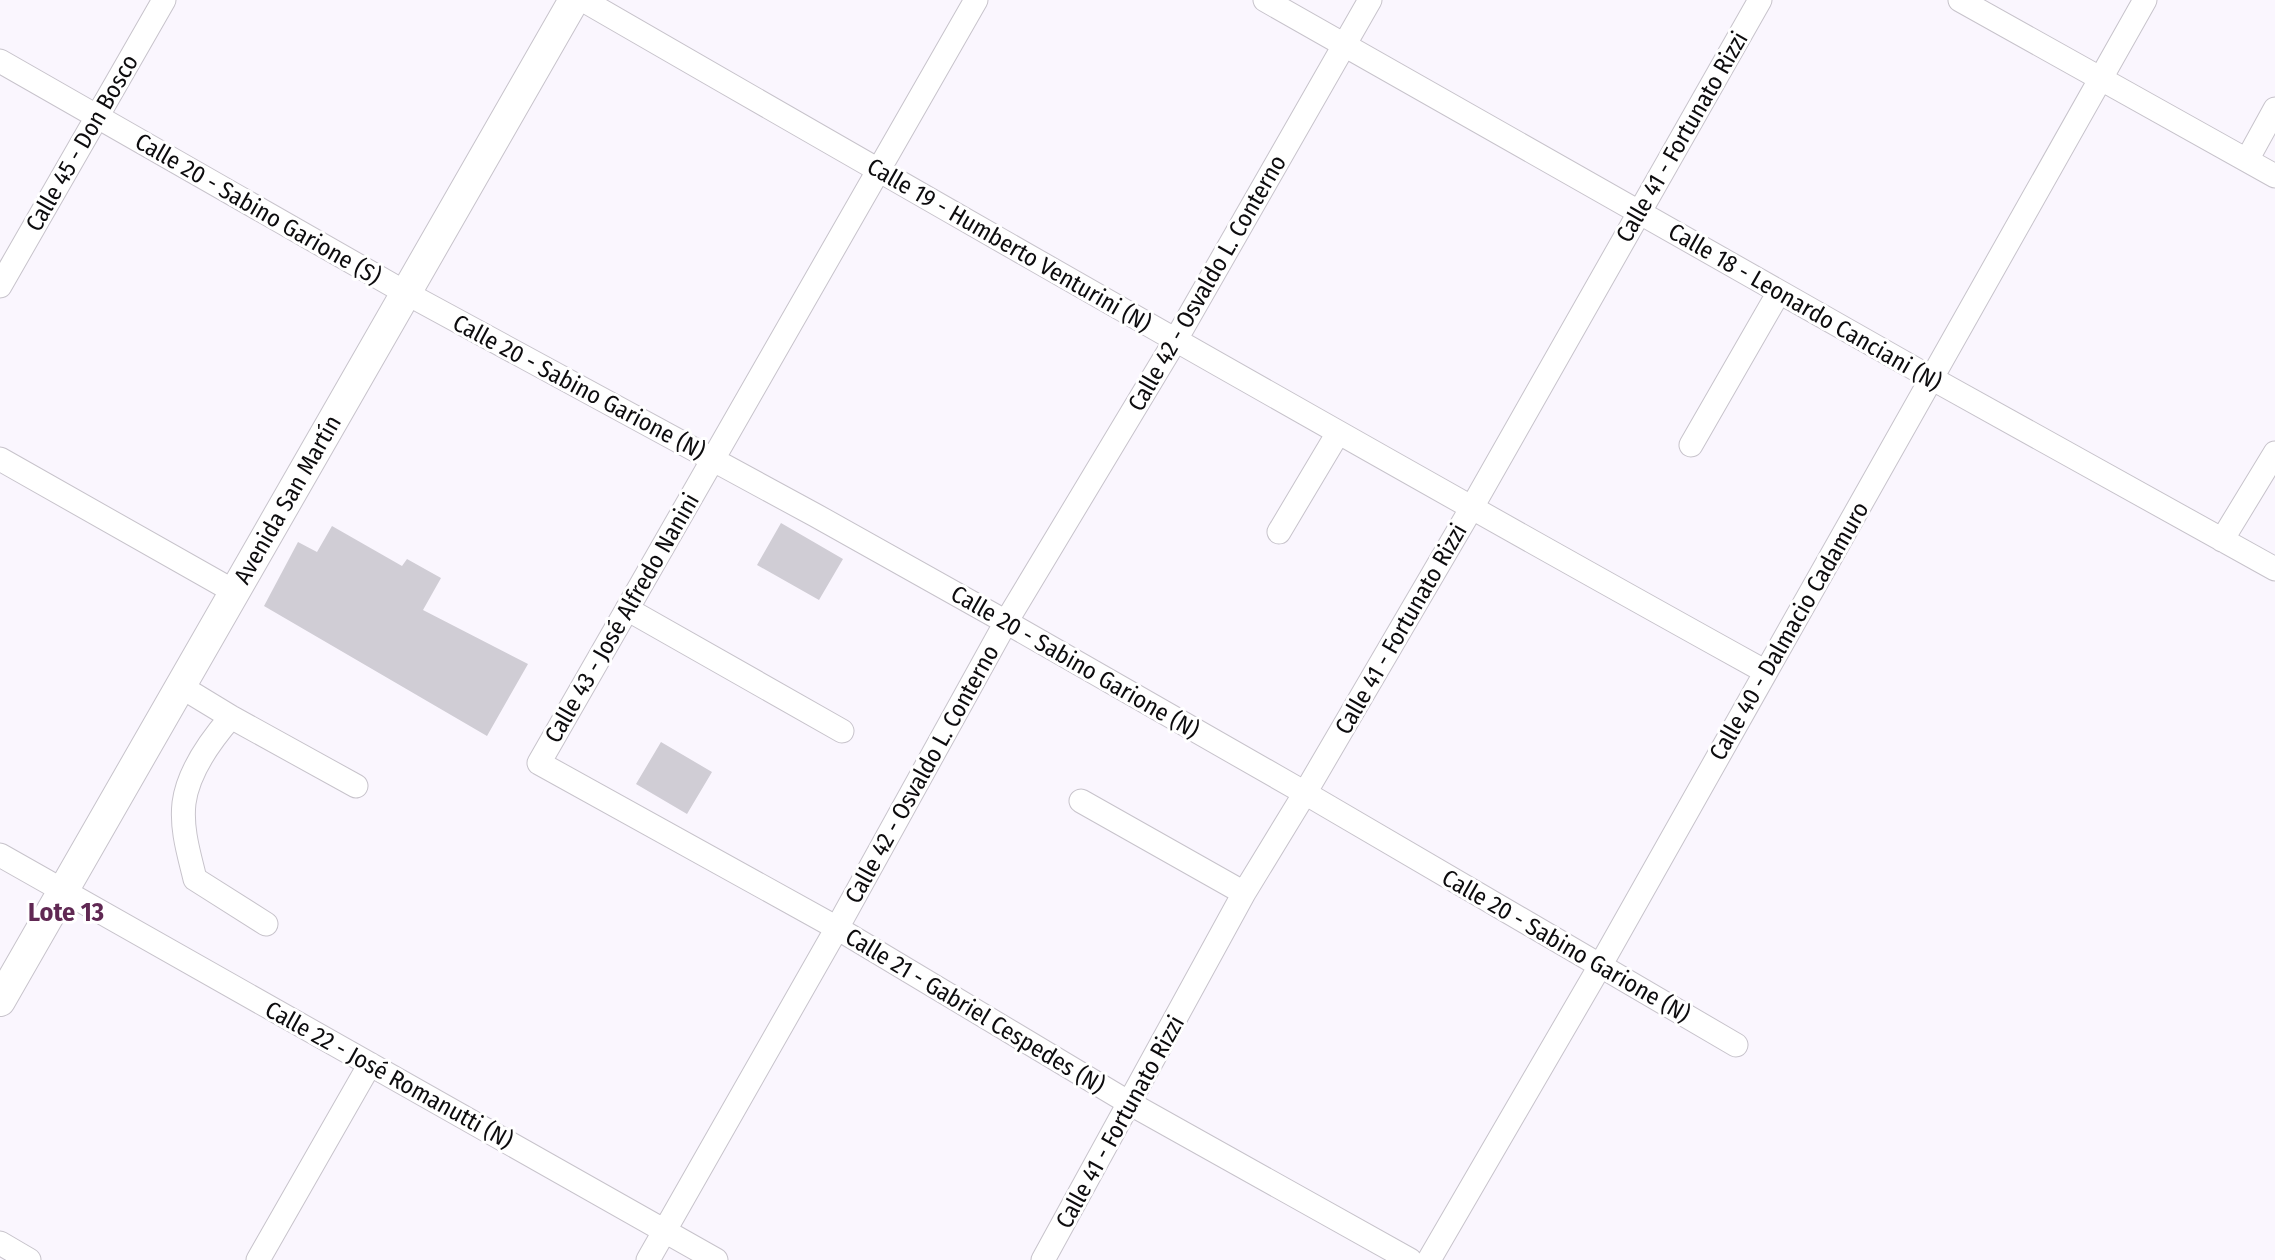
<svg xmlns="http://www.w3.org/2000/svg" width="2275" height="1260" viewBox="0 0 2275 1260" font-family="'Fira Sans Condensed',sans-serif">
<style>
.building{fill:#d0cdd5}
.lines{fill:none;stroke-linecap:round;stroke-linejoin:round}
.minor-casing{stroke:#c7c3cb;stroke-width:25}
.major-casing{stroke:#c7c3cb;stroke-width:32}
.minor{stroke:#fff;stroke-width:23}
.major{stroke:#fff;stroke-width:30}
.labels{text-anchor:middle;stroke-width:6;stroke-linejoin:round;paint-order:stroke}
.street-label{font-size:24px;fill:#0d0c0e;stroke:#fff}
.neighbourhood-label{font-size:26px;font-weight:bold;fill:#602853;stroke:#fff}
</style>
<rect width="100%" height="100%" fill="#faf6fe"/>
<path class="building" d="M781 523 843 559 819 600 757 565Z
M332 526 402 566 407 559 441 578 423 610 528 664 487 736 264 606 298 542 317 552Z
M661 742 712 772 687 814 636 784Z"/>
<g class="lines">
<g class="minor-casing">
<path id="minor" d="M583 0C976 227 1369 452 1766 672
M976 0 539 763 837 928 1131 1104 1410 1260
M1265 0 1933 379 2275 569
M1960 0 2275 176
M0 61 406 293 815 515 1006 622 1305 793 1736 1045
M2247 160 2275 109
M0 286 164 0
M1691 445 1779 292
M0 459 235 592
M1279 532 1338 433
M2222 540 2275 453
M627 609 842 731
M180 686 231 717 356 786
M231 717C211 740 188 772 184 803 181 829 189 854 195 879L266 924
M1081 801 1244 893
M0 855 716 1260
M0 1243 29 1260
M258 1260 370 1064
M648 1260 837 928 1006 622 1175 341 1370 0
M1043 1260 1244 893 1305 793 1471 509 1760 0
M1429 1260 1600 966 2145 0"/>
</g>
<g class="major-casing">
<g id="major">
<path id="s1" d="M0 1001 574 0"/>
</g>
</g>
<use href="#minor" class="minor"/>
<use href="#major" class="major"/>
</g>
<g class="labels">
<g class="street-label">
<text transform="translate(1682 137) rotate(-60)" y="8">Calle 41 - Fortunato Rizzi</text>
<text transform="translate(82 143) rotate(-60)" y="8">Calle 45 - Don Bosco</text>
<text transform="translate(258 209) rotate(30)" y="8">Calle 20 - Sabino Garione (S)</text>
<text transform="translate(1009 245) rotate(30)" y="8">Calle 19 - Humberto Venturini (N)</text>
<text transform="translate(1207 283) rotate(-60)" y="8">Calle 42 - Osvaldo L. Conterno</text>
<text transform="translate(1805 307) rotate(30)" y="8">Calle 18 - Leonardo Canciani (N)</text>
<text transform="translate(579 387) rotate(28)" y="8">Calle 20 - Sabino Garione (N)</text>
<text dy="8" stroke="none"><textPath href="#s1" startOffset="578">Avenida San Martín</textPath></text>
<text transform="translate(622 618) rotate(-60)" y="8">Calle 43 - José Alfredo Nanini</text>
<text transform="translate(1401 629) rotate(-60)" y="8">Calle 41 - Fortunato Rizzi</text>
<text transform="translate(1789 631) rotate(-60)" y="8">Calle 40 - Dalmacio Cadamuro</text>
<text transform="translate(1075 662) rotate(30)" y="8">Calle 20 - Sabino Garione (N)</text>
<text transform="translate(922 774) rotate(-61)" y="8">Calle 42 - Osvaldo L. Conterno</text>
<text transform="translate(1566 946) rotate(30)" y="8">Calle 20 - Sabino Garione (N)</text>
<text transform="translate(975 1011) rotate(31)" y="8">Calle 21 - Gabriel Cespedes (N)</text>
<text transform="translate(389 1075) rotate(29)" y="8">Calle 22 - José Romanutti (N)</text>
<text transform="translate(1120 1122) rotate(-61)" y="8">Calle 41 - Fortunato Rizzi</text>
</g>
<g class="neighbourhood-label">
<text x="66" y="921">Lote 13</text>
</g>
</g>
</svg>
